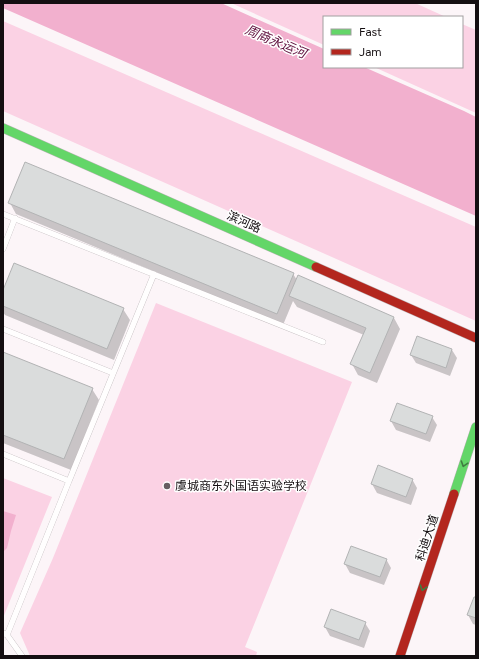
<svg xmlns="http://www.w3.org/2000/svg" width="479" height="659" viewBox="0 0 479 659" font-family="Figtree,'Noto Sans SC',sans-serif">
<style>
.green{fill:#fbd2e4}
.water{fill:#f2b0ce}
.shadow{fill:#0003}
.building{fill:#dadcdc;stroke:#b2b3b4}
.lines{fill:none;stroke-linecap:round;stroke-linejoin:round}
.lane-casing{stroke:#bdb6b9;stroke-width:6}
.fast-casing{stroke:#bdb6b9;stroke-width:10}
.jam-casing{stroke:#bdb6b9;stroke-width:10}
.lane{stroke:#fffefe;stroke-width:5.5}
.fast{stroke:#63d668;stroke-width:9}
.jam{stroke:#b3261e;stroke-width:9}
.oneway{stroke:#3f7c41}
.poi-dot{fill:#655f62;stroke:#fff;stroke-width:1.5}
.labels{text-anchor:middle;stroke-width:3;stroke-linejoin:round;paint-order:stroke}
.street-label{font-size:12px;fill:#140e11;stroke:#fff}
.poi-label{font-size:12px;fill:#140e11;stroke:#fff;text-anchor:start}
.water-label{font-size:13px;font-style:italic;fill:#5f0f3d;stroke:#fff}
</style>
<rect width="100%" height="100%" fill="#fcf5f8"/>
<path class="green" d="M231 3H415L446 17H324V45Z
M3 21 476 227V321L3 111Z
M462 24 476 30V113L374 67H462Z
M156 303 352 382 245 647 257 652 256 656H30L20 633 53 558Z
M3 478 52 497 3 618Z"/>
<path class="water" d="M3 3H221L324 49V67H364L464 111 476 117V216L3 8Z
M3 511 16 515 11 531 7 548 3 552Z"/>
<path class="shadow" d="M10 203 293 274 297 280 298 277 394 318 400 329 377 383 358 375 352 364 364 335 297 307 293 301 283 325 16 214Z
M3 293 123 309 130 320 114 360 5 315 3 312Z
M418 337 452 350 457 358 450 376 416 363 411 355Z
M3 353 92 389 99 400 71 470 3 443Z
M432 417 437 425 430 442 396 430 391 421Z
M412 479 417 488 411 505 377 493 372 484Z
M386 559 391 568 384 585 350 573 345 564Z
M476 598V625L473 624 468 615Z
M365 623 370 631 364 648 330 636 325 627Z"/>
<path class="building" d="M25 162 294 273 277 314 8 203Z
M14 263 124 308 107 349 3 306V290Z
M298 275 394 317 370 373 350 364 366 328 289 296Z
M417 336 452 349 446 368 410 355Z
M3 352 93 388 64 459 3 435Z
M397 403 433 416 426 434 390 421Z
M378 465 413 479 406 497 371 484Z
M351 546 387 559 380 577 344 564Z
M474 597H476V618L467 615Z
M331 609 366 622 359 640 324 627Z"/>
<g class="lines">
<g class="lane-casing">
<path id="lane" d="M3 214 323 342
M3 249 15 218
M3 329 113 373
M3 454 69 481 7 635
M69 481 154 274
M3 633 7 635 22 656"/>
</g>
<g class="fast-casing">
<path id="fast" d="M3 128 316 267
M454 494 476 427"/>
</g>
<g class="jam-casing">
<path id="jam" d="M316 267 476 338
M400 656 454 494"/>
</g>
<use href="#lane" class="lane"/>
<use href="#fast" class="fast"/>
<use href="#jam" class="jam"/>
</g>
<defs><path id="oneway-chevron" d="M-2-3.5L2.5 0L-2 3.5" fill="none" stroke-width="1.6" stroke-linecap="round" stroke-linejoin="round"/></defs>
<g class="oneway">
<use href="#oneway-chevron" transform="translate(464 464) rotate(108)"/>
<use href="#oneway-chevron" transform="translate(423 588) rotate(108)"/>
</g>
<circle class="poi-dot" cx="167" cy="486" r="4"/>
<g class="labels">
<g class="street-label">
<text transform="translate(244 222) rotate(24)" y="4">滨河路</text>
<text transform="translate(427 538) rotate(-72)" y="4">科迪大道</text>
</g>
<g class="poi-label">
<text x="175" y="490">虞城商东外国语实验学校</text>
</g>
<g class="water-label">
<text transform="translate(276 41) rotate(23)" y="5">周商永运河</text>
</g>
</g>
<rect width="479" height="659" fill="none" stroke="#140e11" stroke-width="8"/>
<rect x="323" y="16" width="140" height="52" fill="#ffffff" stroke="#a19fa0"/>
<rect x="331" y="29" width="20" height="6" fill="#63d668" stroke="#a19fa0"/>
<text x="359" y="36" font-size="12" fill="#140e11">Fast</text>
<rect x="331" y="49" width="20" height="6" fill="#b3261e" stroke="#a19fa0"/>
<text x="359" y="56" font-size="12" fill="#140e11">Jam</text>
</svg>
